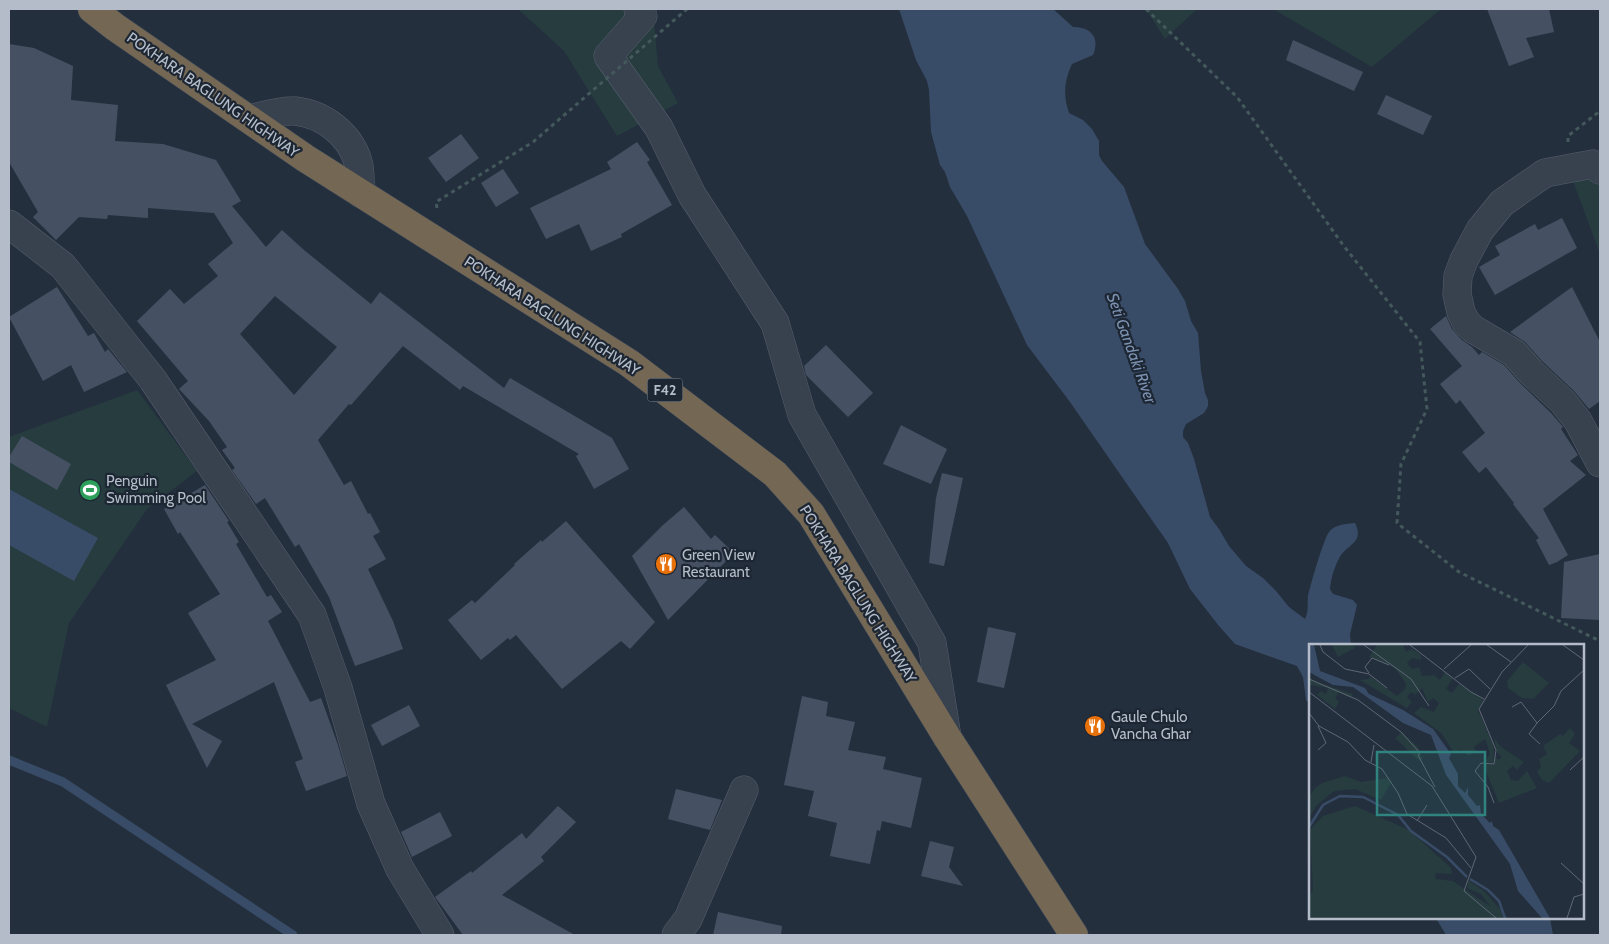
<svg xmlns="http://www.w3.org/2000/svg" width="1609" height="944" viewBox="0 0 1609 944" font-family="Cabin,sans-serif">
<style>
.green{fill:#263c3f}
.water{fill:#394c67}
.lines{fill:none;stroke-linecap:round;stroke-linejoin:round}
.stream{stroke:#394c67;stroke-width:9}
.building{fill:#455162;fill-rule:evenodd}
.minor-casing{stroke:#565f6c;stroke-width:29}
.highway-casing{stroke:#434c59;stroke-width:29}
.path{stroke:#44595c;stroke-width:3;stroke-dasharray:4 4;stroke-linecap:butt}
.minor{stroke:#38414e;stroke-width:28}
.highway{stroke:#746855;stroke-width:28}
.path-bridge{stroke:#44595c;stroke-width:3;stroke-dasharray:4 4;stroke-linecap:butt}
.labels{text-anchor:middle;stroke-width:4.5;stroke-linejoin:round;paint-order:stroke}
.shield{fill:#1d2633;stroke:#878f9c;stroke-width:1}
.shield-label{font-size:14px;font-weight:bold;fill:#b4bcc9}
.street-label{font-size:15px;fill:#b4bcc9;stroke:#1d2633}
.poi-label{font-size:15px;fill:#b4bcc9;stroke:#1d2633;text-anchor:start}
.water-label{font-size:16px;font-style:italic;fill:#7c92b1;stroke:#1d2633}
.inset-river{fill:none;stroke:#394c67;stroke-width:2.5}
.inset-road{fill:none;stroke:#5e6776;stroke-width:1}
.view{fill:#308480;fill-opacity:0.15;stroke:#308480;stroke-width:2.5}
.inset-edge{fill:none;stroke:#b4bcc9;stroke-width:2.5}
</style>
<rect width="100%" height="100%" fill="#242f3e"/>
<path class="green" d="M518 9H653L658 66 678 103 617 136 564 51Z
M1146 9H1197L1165 39Z
M1273 9H1441L1372 67Z
M1594 173 1600 180V254L1573 181Z
M137 390 197 471 147 509 69 623 47 727 9 708V437Z"/>
<path class="water" d="M899 9H1053L1073 27C1092 27 1100 38 1093 55L1072 64C1064 81 1063 95 1069 113L1083 120 1092 129 1099 141V155L1102 161 1124 187 1145 244 1178 289 1185 301 1191 321 1198 333 1201 371 1205 393 1208 400V406L1204 413 1186 424 1183 431V437L1188 443 1194 459 1210 517 1219 529 1229 546 1246 566 1263 578 1276 591 1289 607 1305 619C1309 611 1307 605 1308 596 1310 586 1324 538 1329 532 1336 524 1345 524 1355 523 1364 542 1350 543 1341 555 1335 565 1331 577 1330 589L1333 594 1353 600 1357 605 1350 634 1351 645H1310V704L1306 700 1303 677 1297 666 1235 644 1219 626 1190 589 1168 543 1154 523 1070 402 1027 345 967 216 950 187 945 172 940 165 931 132 929 90 927 81 916 60Z
M9 489 98 538 74 581 9 545Z
M1436 918H1550L1553 935H1446Z"/>
<g class="lines">
<path class="stream" d="M9 760 63 782 293 935"/>
</g>
<path class="building" d="M1487 9H1549L1554 32 1526 38 1534 57 1509 66Z
M1293 40 1363 72 1354 91 1286 60Z
M9 44 34 48 73 66 71 100 118 105 115 141 163 144 216 160 241 201 232 206 266 247 282 230 304 250 371 304 380 292 504 388 510 378 612 438 629 469 594 489 576 456 579 454 463 386 460 390 403 346 351 405 349 404 318 440 344 485 351 481 368 514 370 513 380 532 373 536 386 559 368 569 393 621 403 649 355 666 329 597 299 544 295 547 265 498 256 504 232 470 235 468 222 450 227 447 209 421 179 389 188 381 137 321 170 289 184 304 218 276 208 264 233 243 214 213 148 208V218L108 215 107 219 79 217 56 240 33 217 38 212 9 162ZM275 296 337 347 294 395 240 334Z
M1386 95 1432 116 1423 135 1377 114Z
M461 134 479 158 446 182 428 158Z
M637 142 650 160 647 162 672 205 621 234 622 237 591 251 579 224 546 239 530 208 611 169 607 162Z
M503 169 519 193 496 207 481 183Z
M1562 218 1577 248 1495 295 1479 267 1500 255 1495 246 1535 224 1538 230Z
M57 287 88 336 94 333 105 352 108 349 127 372 84 392 71 365 43 381 9 317Z
M1572 287 1600 342V401L1589 409 1574 391 1542 361 1525 342 1510 332Z
M1446 316 1452 329 1462 340 1472 347 1479 355 1482 352 1504 365 1520 383 1551 413 1563 427 1561 429 1578 455 1570 461 1586 475 1543 509 1568 555 1557 562 1549 565 1536 540 1539 538 1513 504 1514 503 1486 467 1479 473 1462 452 1485 433 1460 400 1456 404 1440 384 1462 366 1430 329Z
M826 345 873 393 848 417 806 375 804 366Z
M901 425 947 449 931 484 883 464Z
M22 436 71 464 57 490 9 462V457Z
M942 473 963 478 944 566 929 563 936 498Z
M205 485 229 521 227 522 239 542 236 544 267 597 271 595 282 612 268 621 310 702 321 698 338 745 347 776 306 791 295 762 303 759 274 682 192 724 222 741 207 768 166 685 216 660 188 613 220 594 180 532 178 534 164 509Z
M684 507 711 539 715 535 734 553 668 620 632 556 663 525Z
M566 521 655 622 630 649 621 641 562 689 516 635 510 640 508 638 481 660 448 620 472 600 475 603 515 565 514 564 541 540 542 542Z
M1600 554V620L1561 618 1564 562Z
M988 627 1016 633 1004 688 977 682Z
M802 696 828 702 826 716 855 722 848 750 886 757 883 769 922 778 911 828 882 821 880 831 877 830 870 864 830 856 837 823 808 816 814 791 784 785Z
M409 705 420 726 382 746 371 725Z
M676 789 722 800 710 830 668 819Z
M558 806 576 822 541 857 544 861 502 895 575 935H463L435 897 471 871 472 873 522 833 526 839Z
M440 812 452 836 412 857 401 832Z
M930 841 954 847 949 867 963 886 921 876Z
M718 912 782 926 781 935H713Z"/>
<g class="lines">
<g class="minor-casing">
<path id="minor" d="M638 9 643 16 608 56 659 128 692 195 775 323 802 415 932 643 947 737
M249 119C263 116 280 110 295 111 323 114 350 134 358 162 361 171 360 184 360 193
M1600 170 1593 164 1545 173 1502 203 1480 230 1464 260 1458 276 1457 294 1461 312 1466 322 1473 329 1514 353 1531 372 1563 402 1578 421 1600 463
M9 224 63 266 153 380 312 615 338 688 371 804 400 869 440 935
M676 935 688 919 744 790"/>
</g>
<g class="highway-casing">
<path id="highway" d="M92 9 115 27 305 158 629 363 775 474 811 514 947 737 1074 935"/>
</g>
<path class="path" d="M1146 9 1237 97 1343 245 1420 342 1427 409 1401 464 1397 523 1459 572 1600 641
M1568 142V136L1600 111
M437 208 436 202 533 142"/>
<use href="#minor" class="minor"/>
<use href="#highway" class="highway"/>
<path class="path-bridge" d="M533 142 687 9"/>
</g>
<defs>
<g id="stadium-disc" transform="scale(1.125)"><circle r="9.5" fill="#2e9e5b" stroke="#1d2633"/><path d="M0-5a6.5 5 0 1 0 0 10a6.5 5 0 1 0 0-10ZM-3.5-1.8h7v3.6h-7Z" fill="#fff"/></g>
<g id="restaurant-disc" transform="scale(1.125)"><circle r="9.5" fill="#e8710a" stroke="#1d2633"/><path d="M-5-6h1v4h1v-4h1v4h1v-4h1v5L-1.5 .5V6h-2V.5L-5-1ZM5-6V6H3V1.5H1.5Q1.5-4 5-6Z" fill="#fff"/></g>
</defs>
<g fill-rule="evenodd">
<use href="#stadium-disc" x="90" y="490"/>
<use href="#restaurant-disc" x="666" y="564"/>
<use href="#restaurant-disc" x="1095" y="726"/>
</g>
<g class="labels">
<rect class="shield" x="647.5" y="378.5" width="35" height="23" rx="4"/>
<g class="shield-label">
<text x="665" y="395">F42</text>
</g>
<g class="street-label">
<text transform="translate(213 95) rotate(35)" y="5">POKHARA BAGLUNG HIGHWAY</text>
<text transform="translate(552 316) rotate(33)" y="5">POKHARA BAGLUNG HIGHWAY</text>
<text transform="translate(858 594) rotate(58)" y="5">POKHARA BAGLUNG HIGHWAY</text>
</g>
<g class="poi-label">
<text x="106" y="486">Penguin<tspan x="106" dy="17">Swimming Pool</tspan></text>
<text x="682" y="560">Green View<tspan x="682" dy="17">Restaurant</tspan></text>
<text x="1111" y="722">Gaule Chulo<tspan x="1111" dy="17">Vancha Ghar</tspan></text>
</g>
<g class="water-label">
<text transform="translate(1132 348) rotate(70)" y="6">Seti Gandaki River</text>
</g>
</g>
<g transform="translate(1309 644)">
<rect width="275" height="275" fill="#242f3e"/>
<path d="M23 1H44L46 4 29 13ZM68 1H94L97 8 103 5 112 11V16L103 14 98 19 103 25 110 23 113 32 125 31 131 36 136 28 144 34 137 45 143 49 150 40 174 56 169 66 185 103 184 119 176 118 181 109 176 95 165 103 167 107 160 112 151 106 146 110 132 89 105 69 112 63 125 68 130 59 124 54 119 58 113 44 106 51 102 48 98 53 103 58 98 64 51 36 60 35 61 32 88 52 96 45 97 40 86 24 60 13ZM214 18 240 39 224 55 213 54 199 44 198 37ZM0 34 10 39 44 50 42 54 30 48 26 54 30 58 26 65 8 51 12 47 17 50 19 44 0 41ZM261 84 266 90 260 99 271 107 240 139 233 136 228 128 232 123 230 115 238 110 234 102 251 90 254 92ZM93 88 109 103 114 115 110 117 86 94ZM185 94 192 103 215 118 208 126 204 122 198 127 202 136 209 137 218 127 228 144 190 159 174 120H186V112L189 116 193 113 188 108ZM36 132 52 138 78 134 82 139 72 156 46 145 25 147 7 162 0 175V153L6 144 13 139ZM46 162 100 186 142 224 143 230 127 229 126 235 144 237 182 263 172 250 158 244 159 236 175 247 199 274H0V252L4 246 1 185 14 172Z" fill="#263c3f"/>
<path d="M0 1H5L11 27 56 44 60 50 94 66 124 85 142 110 140 114 149 130V142L156 149 159 143V151L168 162 171 161 172 170 181 179 183 177 184 182 190 186 241 274H233L209 247 201 220 137 131 122 91 94 79 44 43 24 41 0 28Z" fill="#394c67"/>
<path class="inset-river" d="M0 183 14 161 31 152 54 153 89 171 102 187 138 213 158 233M161 235 179 246 190 257 196 274"/>
<path class="inset-road" d="M11 1 14 8 36 25 60 30 78 44M55 1 102 35 120 62M101 1 162 48 175 55M178 1 202 18M254 1 275 16M135 25 162 1M60 29 56 23 63 14 80 21M146 34 160 25 181 45M0 35 49 56 92 88 111 109 109 111 126 143M0 48 123 142 167 213 155 247 187 274M203 63 212 58 228 79 245 62 252 47 275 26M0 69 10 82 39 98 56 116 73 125 89 149 98 170 137 194 162 224M228 79 220 90 231 100M9 82 17 99 9 106M62 118 65 101M261 126 275 113M185 159 179 143 166 127 172 119 185 120 187 106 170 65 193 28 219 1M108 177 118 161M252 219 275 240M258 274 265 253 275 250"/>
<path class="view" d="M68 108H176V171H68Z"/>
<rect width="275" height="275" class="inset-edge"/>
</g>
<rect width="1609" height="944" fill="none" stroke="#b4bcc9" stroke-width="20"/>
</svg>
